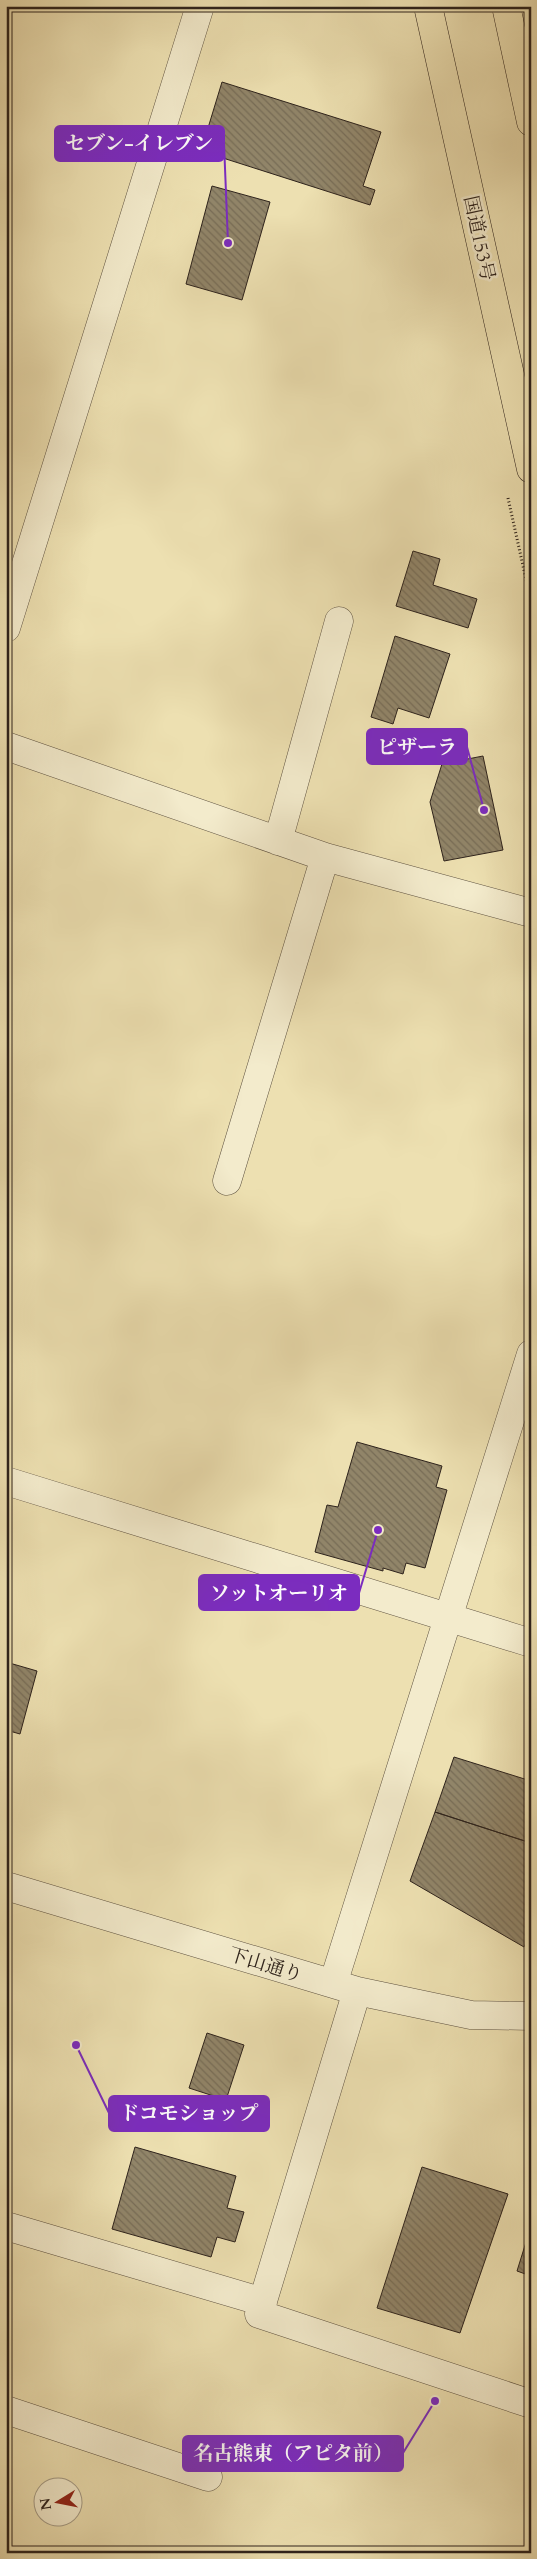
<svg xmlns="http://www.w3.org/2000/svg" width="537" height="2559" viewBox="0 0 537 2559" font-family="Cardo,'Noto Serif JP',serif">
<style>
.building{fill:url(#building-back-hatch);stroke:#2e231c}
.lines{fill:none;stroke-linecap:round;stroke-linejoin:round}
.minor-casing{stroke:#5e5241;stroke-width:29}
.highway-casing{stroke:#2e231c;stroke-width:29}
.path{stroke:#2e231c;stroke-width:3;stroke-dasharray:1 2.5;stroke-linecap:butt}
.minor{stroke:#f3ebcc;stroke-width:28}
.highway{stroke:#ede0b1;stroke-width:28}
.labels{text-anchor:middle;stroke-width:5;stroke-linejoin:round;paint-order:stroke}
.street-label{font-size:19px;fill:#2e231c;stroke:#f3ebcc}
.leader{fill:none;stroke:#7b2cbf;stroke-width:2}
.callout-dot{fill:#7b2cbf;stroke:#f3ebcc;stroke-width:2}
.callout{fill:#7b2cbf;stroke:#7b2cbf;stroke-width:2}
.callout-label{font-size:20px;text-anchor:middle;font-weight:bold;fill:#fff}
</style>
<defs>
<pattern id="building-back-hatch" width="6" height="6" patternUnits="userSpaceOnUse" patternTransform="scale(1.25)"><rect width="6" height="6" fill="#918569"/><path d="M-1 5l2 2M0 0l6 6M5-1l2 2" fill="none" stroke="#776c56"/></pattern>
</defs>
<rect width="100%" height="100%" fill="#ede0b1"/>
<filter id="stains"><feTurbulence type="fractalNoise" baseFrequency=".004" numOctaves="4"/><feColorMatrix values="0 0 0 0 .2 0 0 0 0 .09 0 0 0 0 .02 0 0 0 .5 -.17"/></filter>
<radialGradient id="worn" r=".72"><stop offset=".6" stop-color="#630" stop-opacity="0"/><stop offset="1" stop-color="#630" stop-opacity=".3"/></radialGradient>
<path class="building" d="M222 82 381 132 363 186 375 190 370 205 201 151Z
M212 186 270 202 242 300 186 284Z
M413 551 440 559 433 585 477 599 468 628 396 606Z
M395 636 450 654 429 718 398 708 393 724 371 717Z
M483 756 503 850 444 861 430 802 442 764Z
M357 1442 442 1466 436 1487 447 1490 425 1568 406 1563 403 1574 383 1568V1571L315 1552 327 1505 338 1507Z
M6 1662 37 1671 20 1734 6 1730Z
M454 1757 531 1781V1843L435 1812Z
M435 1812 531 1843V1930L524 1947 410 1881Z
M207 2033 244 2045 226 2100 189 2088Z
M135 2147 236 2176 227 2208 244 2212 235 2242 217 2237 211 2257 112 2229Z
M422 2167 508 2194 460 2333 377 2308Z
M531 2226V2276L517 2271Z"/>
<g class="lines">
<g class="minor-casing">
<path id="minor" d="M6 628 200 6
M6 746 325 857 531 913
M278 841 339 621
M227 1181 325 857
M6 1481 531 1643
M6 1886 357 1991 471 2015 531 2016
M333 1984 531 1354
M357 1991 259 2314 531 2404
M6 2226 263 2302
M6 2410 208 2477"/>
</g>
<g class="highway-casing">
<path id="highway" d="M428 6 531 469
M506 6 531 122"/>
</g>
<path class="path" d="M508 498 531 602"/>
<use href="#minor" class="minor"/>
<use href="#highway" class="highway"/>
</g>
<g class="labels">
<g class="street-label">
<text transform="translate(480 238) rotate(78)" y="7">国道153号</text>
<text transform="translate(266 1964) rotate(17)" y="7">下山通り</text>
</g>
</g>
<path class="leader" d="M228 243L224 143M484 810L467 747M378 1530L359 1593M76 2045L109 2113M435 2401L403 2453"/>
<g class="callout-dot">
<circle cx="228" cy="243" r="5"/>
<circle cx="484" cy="810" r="5"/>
<circle cx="378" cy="1530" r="5"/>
<circle cx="76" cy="2045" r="5"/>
<circle cx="435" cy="2401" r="5"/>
</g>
<g class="callout">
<rect x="55" y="126" width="169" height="35" rx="5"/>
<rect x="367" y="729" width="100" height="35" rx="5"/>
<rect x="199" y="1575" width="160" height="35" rx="5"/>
<rect x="109" y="2096" width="160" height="35" rx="5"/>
<rect x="183" y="2436" width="220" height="35" rx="5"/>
</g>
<g class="callout-label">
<text x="139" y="150">セブン-イレブン</text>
<text x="417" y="754">ピザーラ</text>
<text x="279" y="1600">ソットオーリオ</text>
<text x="189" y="2120">ドコモショップ</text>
<text x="293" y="2460">名古熊東（アピタ前）</text>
</g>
<rect width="537" height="2559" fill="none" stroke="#ede0b1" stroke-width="25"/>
<rect x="8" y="8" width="522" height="2544" fill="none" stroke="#2e231c" stroke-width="2.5"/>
<rect x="12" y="12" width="512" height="2534" fill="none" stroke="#2e231c"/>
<g transform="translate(58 2502) rotate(260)"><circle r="24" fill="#f3ebcc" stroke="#a49b86"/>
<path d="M0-4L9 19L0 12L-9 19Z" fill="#8f2418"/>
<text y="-8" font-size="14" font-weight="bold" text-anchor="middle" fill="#2e231c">N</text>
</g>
<rect width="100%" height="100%" filter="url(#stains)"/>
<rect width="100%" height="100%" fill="url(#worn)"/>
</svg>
